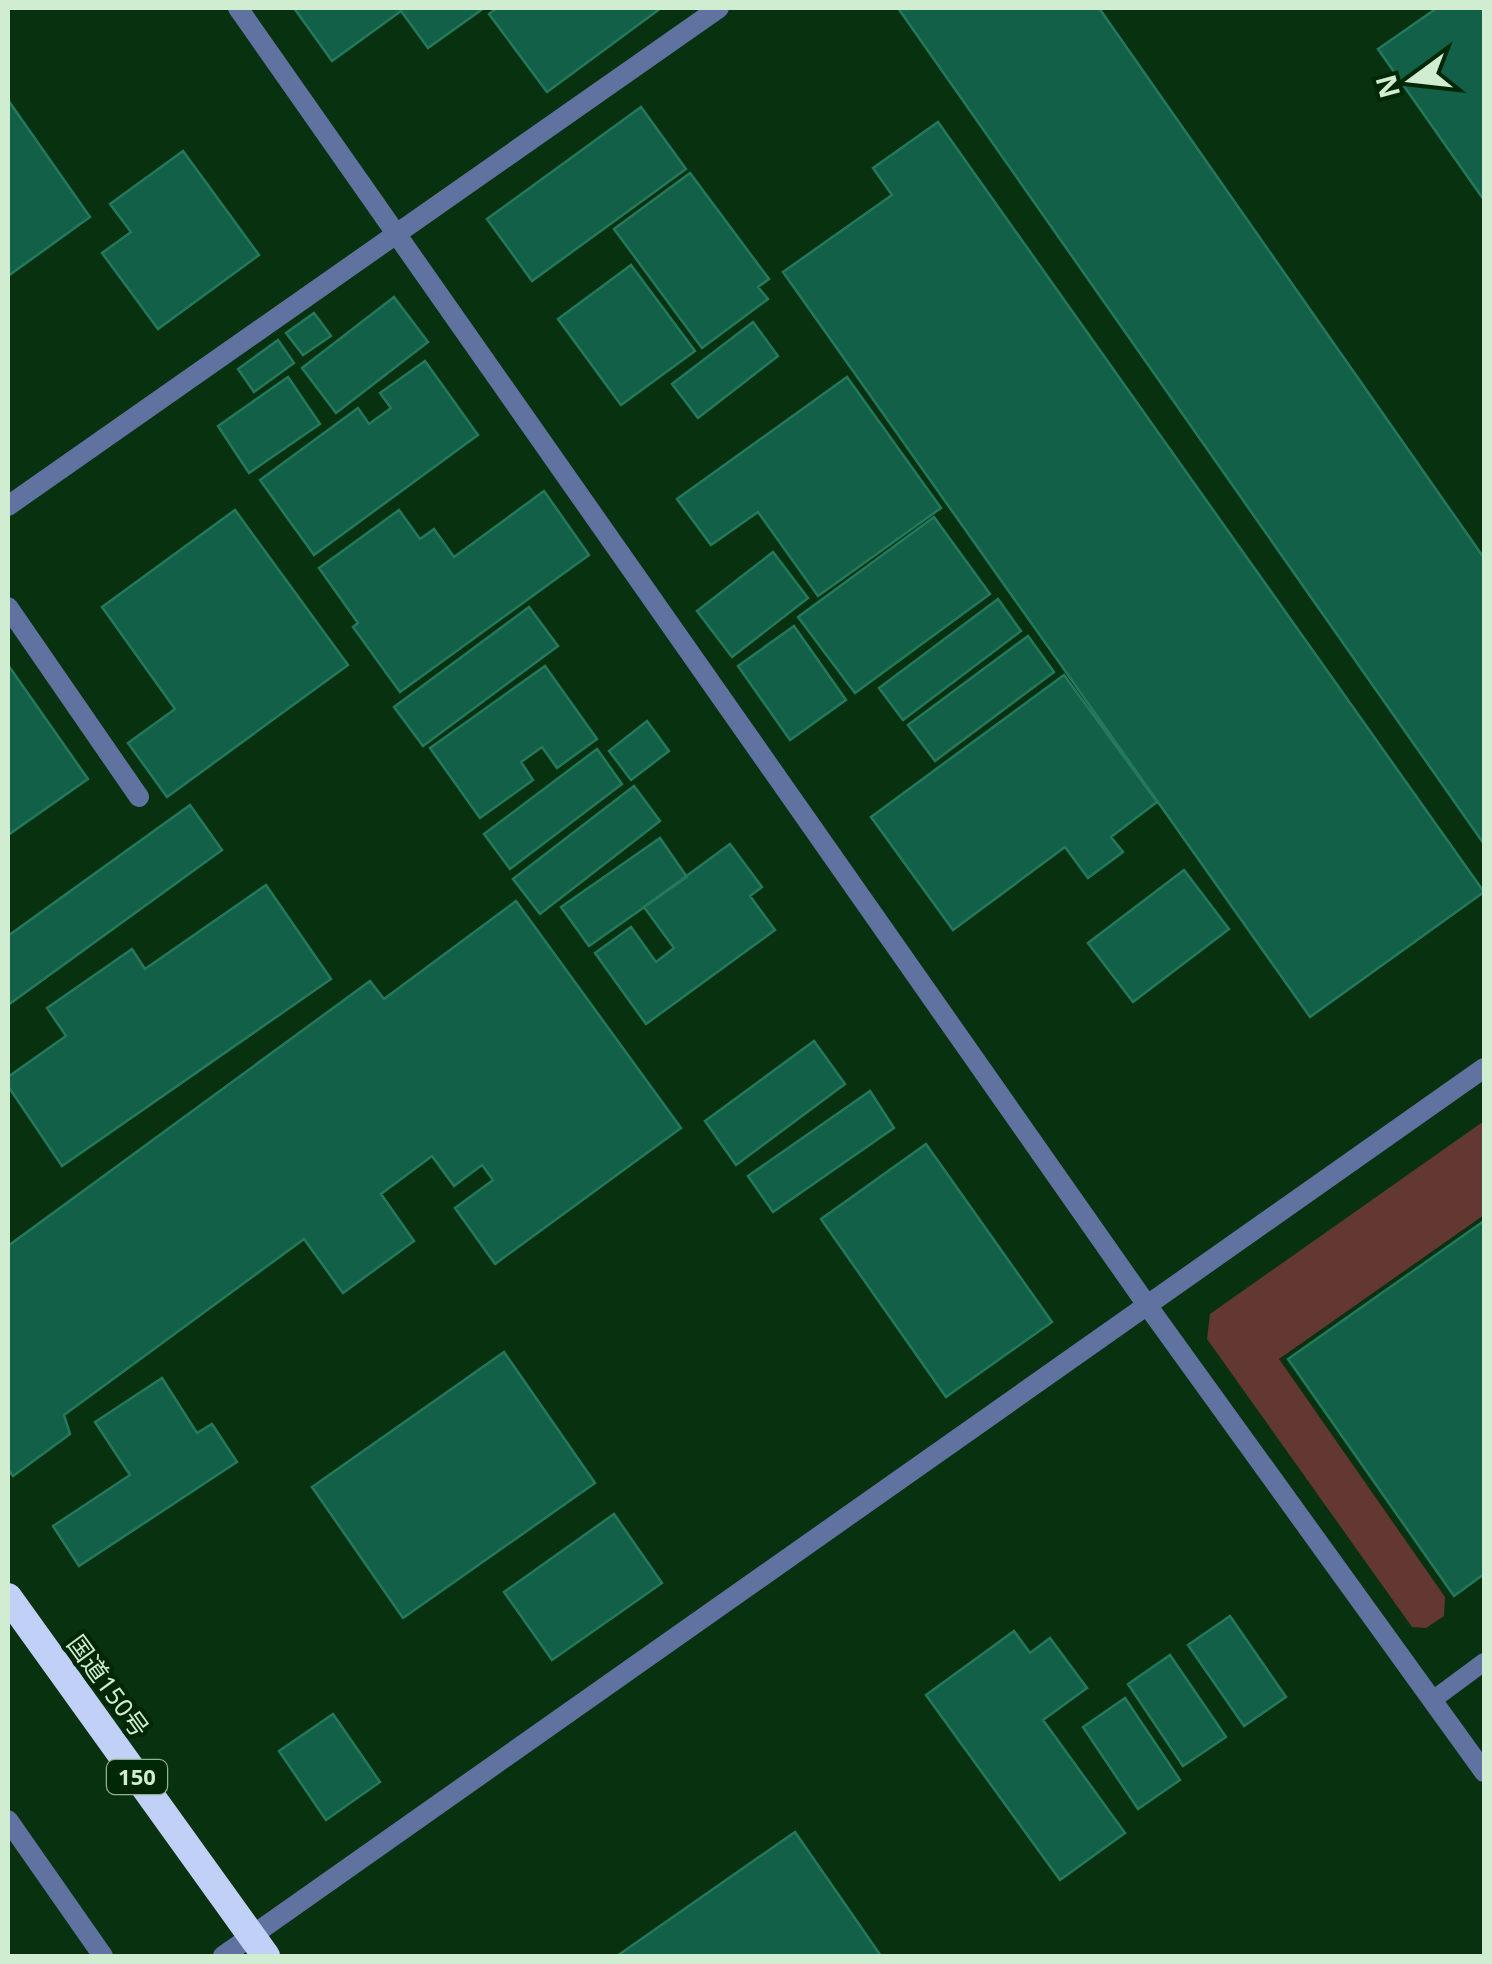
<svg xmlns="http://www.w3.org/2000/svg" width="1492" height="1964" viewBox="0 0 1492 1964" font-family="'Noto Sans','Noto Sans JP',sans-serif">
<style>
.green{fill:#633833}
.building{fill:#116047;stroke:#24785c;stroke-width:2.5}
.lines{fill:none;stroke-linecap:round;stroke-linejoin:round}
.service{stroke:#6073a0;stroke-width:18}
.minor{stroke:#6073a0;stroke-width:20}
.tertiary{stroke:#6073a0;stroke-width:20}
.trunk{stroke:#c0d0f7;stroke-width:28}
.labels{text-anchor:middle;stroke-width:9;stroke-linejoin:round;paint-order:stroke}
.shield{fill:#002706;stroke:#92b194;stroke-width:2.5}
.shield-label{font-size:22px;font-weight:bold;fill:#d0ecd1}
.street-label{font-size:25px;fill:#d0ecd1;stroke:#002706}
</style>
<rect width="100%" height="100%" fill="#083110"/>
<path class="green" d="M1484 1121V1215L1279 1359 1445 1597 1444 1616 1426 1628 1412 1627 1207 1339 1210 1314Z"/>
<path class="building" d="M294 8H484L428 48 401 11 332 61Z
M497 8H661L547 92 489 14Z
M898 8H1099L1484 558V844Z
M1437 8H1484V200L1378 49Z
M8 100 90 217 8 276Z
M641 107 686 169 532 281 487 219Z
M938 122 1484 892 1310 1017 783 272 892 195 873 168Z
M183 151 259 255 158 329 102 253 131 232 110 204Z
M690 173 769 279 758 287 768 299 702 348 614 229Z
M631 265 695 351 621 405 558 319Z
M394 297 428 342 336 413 302 368Z
M314 313 331 336 303 355 286 333Z
M753 322 778 356 698 418 672 384Z
M278 340 294 363 254 392 238 369Z
M425 361 478 435 314 555 260 480 358 408 369 424 391 408 380 393Z
M288 377 320 424 249 473 218 426Z
M847 377 941 508 818 596 758 512 711 545 677 499Z
M544 491 589 555 400 692 353 627 358 623 319 568 399 510 420 539 434 529 454 557Z
M235 510 348 665 167 797 128 743 175 709 102 607Z
M934 517 990 594 855 693 798 617Z
M773 552 808 598 732 657 697 611Z
M998 599 1021 631 903 720 879 688Z
M529 607 558 646 423 746 394 707Z
M794 626 846 700 790 740 738 666Z
M1028 636 1054 672 935 761 908 725Z
M8 665 88 779 8 835Z
M545 666 597 739 557 768 542 747 521 762 533 780 480 818 430 748Z
M1064 675 1157 802 1111 837 1123 852 1088 878 1065 847 953 930 871 817Z
M647 721 669 751 631 780 609 751Z
M597 749 622 784 510 869 484 834Z
M634 786 660 821 540 914 513 879Z
M190 805 222 850 8 1005V936Z
M660 838 687 877 589 946 561 907Z
M730 844 762 887 750 896 775 930 646 1024 595 953 631 927 656 962 674 948 644 907Z
M1184 870 1229 929 1133 1002 1088 943Z
M266 885 331 979 62 1166 8 1086V1077L66 1036 47 1008 132 949 145 969Z
M516 901 681 1128 495 1264 455 1208 493 1180 482 1165 454 1186 432 1156 381 1194 414 1241 343 1293 304 1239 64 1415 70 1434 13 1476 8 1469V1246L370 981 384 999Z
M814 1041 845 1084 736 1165 705 1121Z
M870 1091 894 1128 773 1212 748 1176Z
M926 1144 1052 1322 946 1397 821 1219Z
M1484 1221V1574L1454 1596 1288 1359Z
M504 1352 595 1483 403 1618 312 1487Z
M162 1378 197 1433 212 1424 237 1462 79 1566 53 1526 130 1475 95 1422Z
M614 1514 662 1583 552 1660 504 1592Z
M1230 1616 1286 1697 1244 1726 1188 1645Z
M1014 1631 1030 1653 1050 1638 1087 1688 1043 1720 1125 1833 1060 1880 926 1695Z
M1170 1655 1226 1737 1183 1766 1128 1684Z
M1125 1698 1180 1780 1138 1809 1083 1727Z
M333 1714 380 1782 326 1820 279 1751Z
M795 1832 881 1956H617Z"/>
<g class="lines">
<path class="service" d="M1434 1699 1484 1662"/>
<path class="minor" d="M8 506 719 8
M8 607 139 797
M8 1820 103 1956"/>
<path class="tertiary" d="M238 8 1147 1305 1484 1772
M223 1956 1484 1068"/>
<path class="trunk" d="M8 1597 266 1956"/>
</g>
<g class="labels">
<rect class="shield" x="107" y="1760" width="60" height="34" rx="8"/>
<g class="shield-label">
<text x="137" y="1785">150</text>
</g>
<g class="street-label">
<text transform="translate(108 1686) rotate(54)" y="9">国道150号</text>
</g>
</g>
<rect width="1492" height="1964" fill="none" stroke="#d0ecd1" stroke-width="20"/>
<g transform="translate(1412 80) rotate(255)" stroke="#002706" stroke-width="8" paint-order="stroke">
<path d="M0-8L18 38L0 25L-18 38Z" fill="#d0ecd1"/>
<text y="-15" font-size="28" font-weight="bold" text-anchor="middle" fill="#d0ecd1">N</text>
</g>
</svg>
